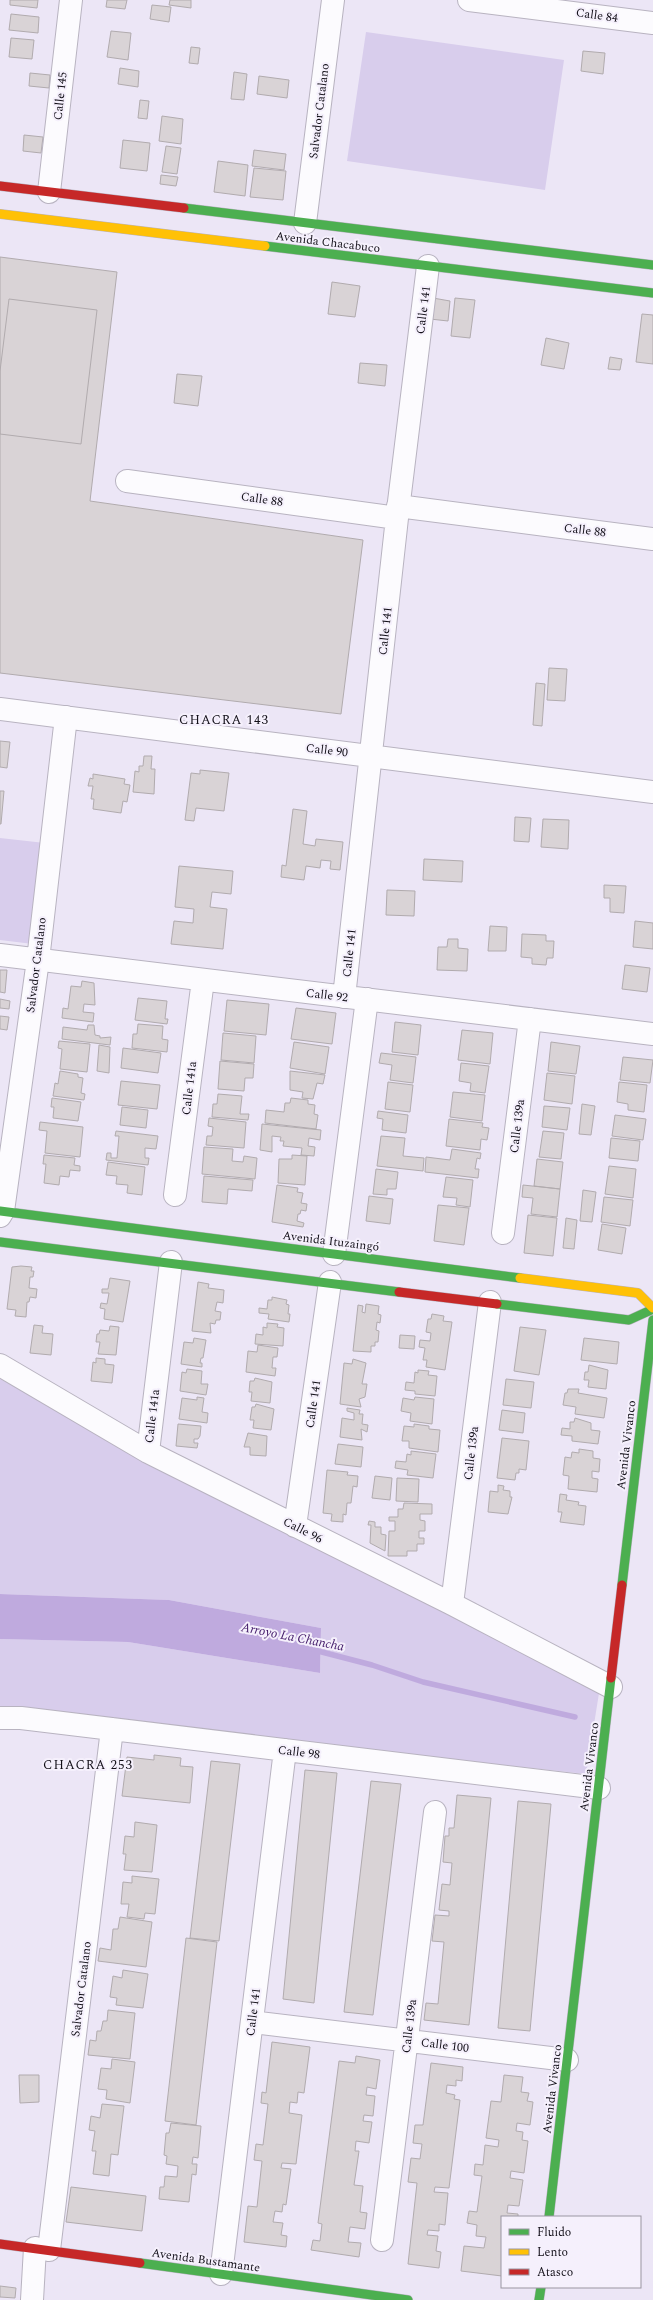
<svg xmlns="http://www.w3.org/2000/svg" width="653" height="2300" viewBox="0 0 653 2300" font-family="Spectral,serif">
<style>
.green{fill:#d8cdec}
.water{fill:#bfaade}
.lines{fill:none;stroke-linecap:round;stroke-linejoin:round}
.stream{stroke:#bfaade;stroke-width:5.5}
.building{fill:#d9d3d6;stroke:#b1abae}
.street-casing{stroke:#b8b3c0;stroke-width:24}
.fast-casing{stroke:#b8b3c0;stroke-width:10}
.slow-casing{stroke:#b8b3c0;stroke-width:10}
.jam-casing{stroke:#b8b3c0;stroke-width:10}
.street{stroke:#fcfbfe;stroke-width:22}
.fast{stroke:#4caf50;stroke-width:9}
.slow{stroke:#ffc107;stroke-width:9}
.jam{stroke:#c62828;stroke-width:9}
.labels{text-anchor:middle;stroke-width:4;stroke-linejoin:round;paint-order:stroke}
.street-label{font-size:12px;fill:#120f18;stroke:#f5f0fc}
.neighbourhood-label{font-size:13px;letter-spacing:1px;fill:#120f18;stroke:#f5f0fc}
.water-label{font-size:13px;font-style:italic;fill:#411968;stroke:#f5f0fc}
</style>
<rect width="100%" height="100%" fill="#ece6f6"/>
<path class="green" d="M366 32 564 60 545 190 347 161Z
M0 838 45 843 33 944 0 940Z
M0 1379 223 1500 600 1687 586 1774 0 1710V1639L128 1642 320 1673 321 1628 169 1600 0 1594Z"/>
<path class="water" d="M0 1594 169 1600 321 1628 320 1673 128 1642 0 1639Z"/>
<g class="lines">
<path class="stream" d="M314 1650 372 1665 423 1682 575 1717"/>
</g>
<path class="building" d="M10 0H38L37 8 10 5Z
M107 0H127L125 9 106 7Z
M170 0H191V8L169 5Z
M152 5 171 7 169 22 150 19Z
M11 14 39 17 38 33 9 30Z
M111 31 131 33 128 60 107 57Z
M11 38 34 40 32 59 9 57Z
M191 47 200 48 198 64 189 63Z
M583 51 605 53 603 74 581 71Z
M120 68 139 71 138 87 118 84Z
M234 72 247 74 244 100 231 99Z
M30 73 50 75 49 88 29 86Z
M259 76 289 80 287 98 257 94Z
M140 100 149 101 147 119 138 118Z
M162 116 183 119 181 144 159 141Z
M24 135 43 137 41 153 23 151Z
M123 140 150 143 147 171 120 168Z
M166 146 181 148 177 174 162 172Z
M254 150 286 154 284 170 252 166Z
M218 161 248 165 245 196 214 192Z
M254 168 286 171 283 200 250 197Z
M161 175 178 177 176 186 160 184Z
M0 257 117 272 90 501 363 540 341 714 0 673Z
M332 282 360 286 355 317 328 314Z
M433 298 450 301 448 321 430 319Z
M455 298 475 300 470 338 451 336Z
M9 299 97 310 81 444 0 434V371Z
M642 314 653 315V364L636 362Z
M546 338 569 343 564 369 541 365Z
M610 357 622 359 620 370 608 369Z
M360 363 387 365 385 386 358 383Z
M177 374 202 376 198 406 174 403Z
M549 668 567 669 565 701 547 700Z
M536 683 545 684 542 726 533 725Z
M0 741 10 742 7 768 0 767Z
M144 756H152L151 769H155L154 794 133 792 135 771 139 772V766H143Z
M200 770 229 773 224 811 196 808 194 821 185 820 191 773 200 774Z
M93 774 125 779 124 784 130 785 127 802 123 801 121 813 93 809 94 799H91L93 786H88L90 778 93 779Z
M0 791H4L1 824H0Z
M293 809 307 811 303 844 315 846 316 839 343 842 340 870 330 869 331 861 321 860 320 868 306 866 304 880 281 877 282 865 286 866Z
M515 817 531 818 529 842 514 841Z
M543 819 569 820 568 849 541 847Z
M424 859 463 861 462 882 423 880Z
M179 866 233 871 231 894 212 892 210 907 227 909 223 949 171 944 174 921 193 923 194 909 175 907Z
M604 885 626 886 624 913 610 912V898H604Z
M387 890 415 891 414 916 386 915Z
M635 921 653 923V949L633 947Z
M490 926 507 927 506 951H488Z
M522 934 546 935V941H554L553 958H547L546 965 532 964V958L521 957Z
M448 939H458V948L468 949 467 971 437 970 438 947H447Z
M625 965 650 968 647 992 622 989Z
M0 970H7L5 993 0 992Z
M82 981 94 983 95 1005 84 1004 83 1012 94 1013 93 1022 62 1018 63 1008 68 1009 71 986 81 987Z
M138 998 167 1001 165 1019H168L167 1024 135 1020Z
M0 999 10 1001 9 1009 0 1008Z
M227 1000 269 1004 266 1035 224 1031Z
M296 1008 336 1013 332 1044 291 1039Z
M0 1016 9 1017 7 1030 0 1029Z
M395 1022 421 1025 418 1055 392 1052Z
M138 1024 163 1026 162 1039 168 1040 167 1052 132 1048 133 1034H137Z
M88 1025H94L95 1035 100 1036V1038L111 1037 110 1045 62 1039 63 1027 87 1030Z
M462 1030 493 1033 490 1064 458 1060Z
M223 1033 256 1036 254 1063 221 1060Z
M59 1041 90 1044 87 1072 60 1069 62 1049 58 1048Z
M294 1042 329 1047 325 1074 290 1068Z
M551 1042 580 1046 576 1074 548 1071Z
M99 1045 110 1047 109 1073 97 1071Z
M123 1048 161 1053 158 1073 121 1068Z
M381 1053 416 1057 413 1083 390 1080 392 1065 379 1063Z
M623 1057 653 1060 650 1083 620 1080Z
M220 1061 254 1064 253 1078H245L244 1091 218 1089Z
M461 1063 489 1066 485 1093 470 1091 471 1083 459 1081Z
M60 1071 78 1074V1077L83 1078 81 1093 85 1094 84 1100 53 1096 55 1083 58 1084Z
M290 1071 325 1075 323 1084 317 1083 313 1099 302 1098 303 1092 290 1090Z
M547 1073 575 1076 572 1104 544 1100Z
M121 1081 160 1085 157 1109 118 1105Z
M388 1082 413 1085 410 1112 385 1109Z
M619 1082 647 1085 644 1112 628 1110V1104L617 1102Z
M453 1092 485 1095 482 1121 450 1117Z
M218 1094 242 1096 240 1114H249L248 1120 212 1117 213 1104H217Z
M52 1098 81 1102 78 1121 53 1118 54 1107H51Z
M291 1098 308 1100V1104L315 1105 314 1114 318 1115 316 1129 265 1123 266 1110 284 1112 285 1103H290Z
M582 1104 595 1106 591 1135 579 1134Z
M544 1106 570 1108 567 1130 542 1127Z
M122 1107 148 1110 146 1128 120 1125Z
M378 1111 408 1115 406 1133 382 1130 383 1119 377 1118Z
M615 1115 646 1119 643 1140 612 1136Z
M209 1118 246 1122 244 1148 206 1145 207 1136H212L213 1127 208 1126Z
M449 1119 483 1123 482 1127 489 1128 487 1140 481 1139 480 1150 446 1146Z
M40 1122 83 1127 80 1157 45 1153 47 1131 39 1130Z
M262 1124 321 1130 320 1140 309 1138 308 1146 315 1147 314 1156 301 1155 302 1148 283 1146 284 1141H280L281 1137 272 1136V1152L260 1150Z
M116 1131 158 1136 156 1149 145 1148V1158H149L148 1165 106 1160 107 1153H111V1158H117L119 1136H115Z
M543 1131 564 1133 561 1159 539 1157Z
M381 1136 405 1138 403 1156 424 1158 423 1171 377 1166Z
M611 1138 640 1141 638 1161 609 1158Z
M204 1147 233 1149 232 1161 243 1162 244 1156 257 1158 255 1179 202 1174Z
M452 1149 481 1153 480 1159 477 1158 475 1169H479L478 1178 425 1172 426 1157 450 1160Z
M44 1155 75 1158 74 1165 80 1166V1171L70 1170 69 1177 60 1176 59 1185 44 1183 46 1164H43Z
M292 1155 307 1156 305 1185 278 1183 279 1159H292Z
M537 1159 563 1162 560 1189 534 1186Z
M108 1162 145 1167 142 1195 127 1193 128 1185 116 1184 117 1176 106 1175Z
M609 1166 636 1169 633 1198 605 1194Z
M376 1169 398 1172 396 1189H387V1195L373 1194Z
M204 1176 253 1180 252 1191 228 1189 227 1204 202 1202Z
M446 1177 473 1180 470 1207 456 1205 457 1198 443 1197Z
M277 1185 298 1188 297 1192 303 1193 301 1203 307 1204 306 1211 301 1210 300 1214H298L297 1221 304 1223 303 1227 272 1222Z
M523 1185 560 1189 557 1217 531 1214 533 1198 522 1197Z
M583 1190 596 1192 592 1222 580 1221Z
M369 1196 393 1199 390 1224 366 1221Z
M604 1197 633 1200 630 1226 601 1222Z
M438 1205 469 1208 464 1245 434 1241Z
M528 1215 557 1218 553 1256 524 1253Z
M566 1218 577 1220 574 1249 563 1248Z
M602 1224 626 1228 622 1254 598 1250Z
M21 1266 32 1267 31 1271H34L33 1277H30L29 1288 37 1289 36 1298 30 1297 29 1302H27L26 1317 15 1316 16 1310 7 1309 12 1267Z
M110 1278 130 1281 123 1322 104 1319 105 1309 100 1308 101 1303 107 1304 109 1293H102V1289H108Z
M198 1282 209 1284 208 1288 224 1290 223 1303 217 1302 215 1311 221 1312 220 1320H216L215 1324 210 1323 211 1333 192 1331Z
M272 1297 287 1300 286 1304 289 1305 288 1314H290L289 1322 268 1319 269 1314 259 1313V1308L267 1309 268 1300H272Z
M366 1304 379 1306 378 1314 381 1315 380 1323 377 1322 376 1330 379 1331 378 1342H375V1346H371V1352L353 1351 358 1305 363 1306 362 1312 365 1313Z
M432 1314 444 1316 443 1321 452 1322 445 1370 426 1367 427 1360H423L425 1348 419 1347 420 1340 430 1341 431 1333 426 1332 428 1319H431Z
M267 1323 278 1324 277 1327 284 1328 283 1346 255 1344 256 1334 263 1335V1327L267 1328Z
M34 1325 43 1326 42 1333 53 1334 51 1355 30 1353Z
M110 1326 119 1327 116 1355 98 1354 100 1342H96L97 1334H99L100 1330 109 1331Z
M520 1327 546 1330 539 1375 514 1371Z
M400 1335 415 1336 414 1349 399 1348Z
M194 1338 206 1340 203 1358H201L200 1363H202V1367L181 1364 184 1342 193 1343Z
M584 1338 619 1342 617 1364 581 1360Z
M258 1345 278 1348 277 1357H273L272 1368H276L275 1376 246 1372 248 1351 257 1352Z
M96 1358 105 1359V1364L114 1365 112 1383 91 1381 93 1362 96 1363Z
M353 1359 366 1363 362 1384H367L365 1397 359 1399 361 1407 340 1404 344 1363 352 1364Z
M589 1365 608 1370 606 1389 588 1387 589 1380H584L585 1372H588Z
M187 1369 202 1371 201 1384H208L206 1395 180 1391 182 1372 186 1373Z
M418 1370 429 1371 428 1375 437 1376 435 1396 415 1394V1391L405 1390 406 1382 414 1383 415 1372 418 1373Z
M255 1378 272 1382 270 1403 251 1401 252 1392H249L250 1381H254Z
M506 1379 534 1382 531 1408 503 1405Z
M568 1389H579L578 1393 607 1398 604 1418 575 1414 576 1407 563 1405 565 1393H567Z
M197 1397 204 1398 202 1412 208 1413 207 1423 179 1419 182 1398 197 1400Z
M415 1397 434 1399 432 1424 410 1421 411 1413 401 1411 403 1398 414 1400Z
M256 1404 274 1409 271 1430 253 1428 254 1420H250L252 1407H255Z
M347 1408 360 1410 359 1414H363L362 1424 368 1425 367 1432 361 1429 362 1440 340 1437 342 1418 354 1420V1413L347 1411Z
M502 1410 525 1413 523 1433 499 1430Z
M575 1418 591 1423V1430L600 1431 598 1444 572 1441V1436L561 1435 562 1428 570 1429V1422H574Z
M178 1424 201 1426 200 1436 198 1439H194V1443H198L197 1448 176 1446Z
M414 1424 429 1426V1429L440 1430 438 1452 409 1448V1441H402L404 1426 414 1427Z
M248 1433 267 1436 266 1456 250 1455V1447H244Z
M502 1438 529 1441 526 1470 519 1469V1473H516L515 1480 497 1478Z
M338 1444 363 1447 361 1467 335 1464Z
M579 1449 593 1451V1458L600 1459 599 1472 592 1471V1478L598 1479 597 1492 568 1489 569 1476 563 1475 565 1457 571 1458 572 1452 579 1453Z
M411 1451 436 1454 433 1478 407 1475 408 1470 395 1468 396 1461 406 1462 407 1454 411 1455Z
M327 1470 348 1472 347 1475 358 1476 357 1487 353 1486 351 1503H347L346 1515 343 1514V1522L331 1521 332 1514 323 1513Z
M375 1476 392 1478 390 1500 372 1498Z
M397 1478 419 1479 418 1502 396 1501Z
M498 1485 504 1486 503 1490 510 1491V1497H512L508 1514 488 1512 490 1491 498 1492Z
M560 1494 567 1495 566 1500 579 1502 578 1505 586 1506 584 1525 560 1522 562 1512H558Z
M404 1503 432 1504V1514H420V1520L425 1521V1531H419V1538H424V1544H417V1551H407V1556H388L389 1531H395V1521H389V1517H398V1509H403Z
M369 1521 375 1522V1527H381V1534L386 1535 385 1551 370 1543 371 1525H368Z
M154 1755 181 1758 180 1766 193 1767 190 1803 122 1796 127 1757 154 1760Z
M211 1761 240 1764 219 1941 190 1938Z
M305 1770 337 1773 314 2003 283 1999Z
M371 1781 401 1784 373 2015 344 2012Z
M457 1795 491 1798 469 2025 424 2020 426 2003 438 2004 444 1942 432 1941 435 1915 449 1916V1911L439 1910 442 1884 450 1885 452 1863 443 1862 445 1836H449V1828H454Z
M518 1801 551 1804 530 2031 498 2028Z
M135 1822 157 1825 152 1872 124 1870 126 1854H123L125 1836 134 1837Z
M132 1876 159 1879 155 1914 145 1913 144 1919 127 1917 129 1904H121L123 1882 132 1883Z
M120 1917 152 1922 146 1967 98 1961 100 1948 111 1950 113 1929H118Z
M186 1938 217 1942 196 2125 165 2121Z
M123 1970 148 1974 143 2008 116 2005 117 1998 110 1997 113 1976 122 1978Z
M108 2010 135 2013 130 2059 88 2055 90 2040 96 2041 97 2031H101L103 2021H107Z
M272 2042 310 2047 304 2093 298 2092 297 2103 290 2102 289 2113 302 2115 296 2164 282 2163 281 2168 291 2169 286 2205 283 2204 282 2212 275 2211 273 2222 283 2223 281 2235 287 2236 286 2247 244 2242 248 2206 257 2207 262 2161 254 2160 256 2144 263 2145 268 2104 261 2103 262 2092 266 2093Z
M356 2056 380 2060 376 2089 367 2087 366 2095 375 2096 373 2116 364 2115 363 2121 372 2122 369 2143 356 2141 355 2151H359L354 2185 363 2186 360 2212 367 2213 365 2229 350 2227 348 2242 361 2243 359 2257 311 2250 313 2240 320 2241 322 2224 318 2223 339 2061 355 2063Z
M112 2059 135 2062 130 2103 106 2099 107 2090 98 2089 101 2068 111 2069Z
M431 2063 463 2067 462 2081 456 2080V2086L447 2085 446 2093 455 2095 454 2099 460 2100 449 2188 435 2187 434 2192 448 2193 445 2225 439 2224V2231L428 2230 427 2235 438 2236 436 2251 441 2252 439 2268 408 2264 417 2183 408 2182 411 2158 420 2159 422 2144 413 2143 415 2125H423Z
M19 2075H39V2102L20 2103Z
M504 2075 523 2077 521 2092 529 2093 527 2101 533 2102 530 2125 517 2123 516 2131 523 2132 522 2140 528 2141 524 2173 511 2171 510 2178 523 2180 519 2206 508 2205 507 2213 518 2214V2217H502V2276L461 2271 464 2246 484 2248 486 2237 476 2236 477 2225 467 2223 469 2211 477 2212 482 2176 474 2175 475 2164 483 2165 485 2145 498 2147 499 2140 486 2138 491 2101 501 2102Z
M102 2104 124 2106 118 2155 111 2154 109 2176 93 2174 96 2151H92L95 2131 89 2130 91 2116 100 2118Z
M171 2123 201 2126 198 2158 193 2157 192 2164H197L196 2175 192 2174 189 2202 159 2199 160 2187H164L165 2176 177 2177 178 2166 166 2164 167 2156 164 2155 166 2133H169Z
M71 2187 146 2196 142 2231 66 2222Z
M0 2286 16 2288 15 2298 0 2297Z"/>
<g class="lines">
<g class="street-casing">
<path id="street" d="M469 0 653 23
M49 192 71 0
M305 223 333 0
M127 481 397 518
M398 506 653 539
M0 709 653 792
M0 955 653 1034
M344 997 397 518 428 266
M175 1195 203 980
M0 1216 3 1211 38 960 66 717
M503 1233 530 1019
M334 1254 367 999
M0 1365 148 1452 452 1604 611 1687
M148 1452 171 1262
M295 1526 330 1282
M452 1604 490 1302
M0 1718H21L599 1788
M252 2022 567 2060
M382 2240 435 1812
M49 2250 112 1729
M221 2274 285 1750
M32 2300 35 2248"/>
</g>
<g class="fast-casing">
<path id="fast" d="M184 208 653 265
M265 246 653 293
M0 1211 520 1278
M0 1242 399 1292
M497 1304 629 1320 653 1309
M622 1585 653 1320
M549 2217 611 1678
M140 2263 408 2300
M539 2300 541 2287"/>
</g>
<g class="slow-casing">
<path id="slow" d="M0 214 265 246
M520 1278 638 1293 653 1308"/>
</g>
<g class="jam-casing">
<path id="jam" d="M0 186 184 208
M399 1292 497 1304
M611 1678 622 1585
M0 2244 140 2263"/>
</g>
<use href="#street" class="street"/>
<use href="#fast" class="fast"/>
<use href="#slow" class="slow"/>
<use href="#jam" class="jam"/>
</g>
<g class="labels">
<g class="street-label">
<text transform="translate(597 15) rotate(8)" y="4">Calle 84</text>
<text transform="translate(60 96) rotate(-84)" y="4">Calle 145</text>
<text transform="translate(319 111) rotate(-83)" y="4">Salvador Catalano</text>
<text transform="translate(328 242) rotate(7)" y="4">Avenida Chacabuco</text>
<text transform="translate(423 310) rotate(-83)" y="4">Calle 141</text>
<text transform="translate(262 499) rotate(8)" y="4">Calle 88</text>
<text transform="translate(585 530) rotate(7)" y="4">Calle 88</text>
<text transform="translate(385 631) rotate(-84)" y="4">Calle 141</text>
<text transform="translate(327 750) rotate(7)" y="4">Calle 90</text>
<text transform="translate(349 953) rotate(-84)" y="4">Calle 141</text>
<text transform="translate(36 965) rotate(-83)" y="4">Salvador Catalano</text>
<text transform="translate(327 995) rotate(7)" y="4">Calle 92</text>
<text transform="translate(189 1088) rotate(-83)" y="4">Calle 141a</text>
<text transform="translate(517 1126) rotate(-83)" y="4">Calle 139a</text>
<text transform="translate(331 1241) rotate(7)" y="4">Avenida Ituzaingó</text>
<text transform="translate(313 1404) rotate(-82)" y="4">Calle 141</text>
<text transform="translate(152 1416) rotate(-83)" y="4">Calle 141a</text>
<text transform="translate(626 1445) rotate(-83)" y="4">Avenida Vivanco</text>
<text transform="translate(471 1453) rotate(-83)" y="4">Calle 139a</text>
<text transform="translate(303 1530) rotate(27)" y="4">Calle 96</text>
<text transform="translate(299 1752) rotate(7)" y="4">Calle 98</text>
<text transform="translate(589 1767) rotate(-83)" y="4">Avenida Vivanco</text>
<text transform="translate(81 1989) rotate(-83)" y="4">Salvador Catalano</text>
<text transform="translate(253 2012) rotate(-83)" y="4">Calle 141</text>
<text transform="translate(409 2026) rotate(-83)" y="4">Calle 139a</text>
<text transform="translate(445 2045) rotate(7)" y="4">Calle 100</text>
<text transform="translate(552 2089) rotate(-83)" y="4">Avenida Vivanco</text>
<text transform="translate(206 2260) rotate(8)" y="4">Avenida Bustamante</text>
</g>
<g class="neighbourhood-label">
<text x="224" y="724">CHACRA 143</text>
<text x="88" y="1769">CHACRA 253</text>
</g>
<g class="water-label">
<text transform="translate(293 1636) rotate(11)" y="5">Arroyo La Chancha</text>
</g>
</g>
<rect x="501" y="2216" width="140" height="72" fill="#f5f0fc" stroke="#9a96a1"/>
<rect x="509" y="2229" width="20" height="6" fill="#4caf50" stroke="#9a96a1"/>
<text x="537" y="2236" font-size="12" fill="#120f18">Fluido</text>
<rect x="509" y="2249" width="20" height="6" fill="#ffc107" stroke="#9a96a1"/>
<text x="537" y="2256" font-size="12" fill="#120f18">Lento</text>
<rect x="509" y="2269" width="20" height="6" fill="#c62828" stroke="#9a96a1"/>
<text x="537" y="2276" font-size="12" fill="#120f18">Atasco</text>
</svg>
